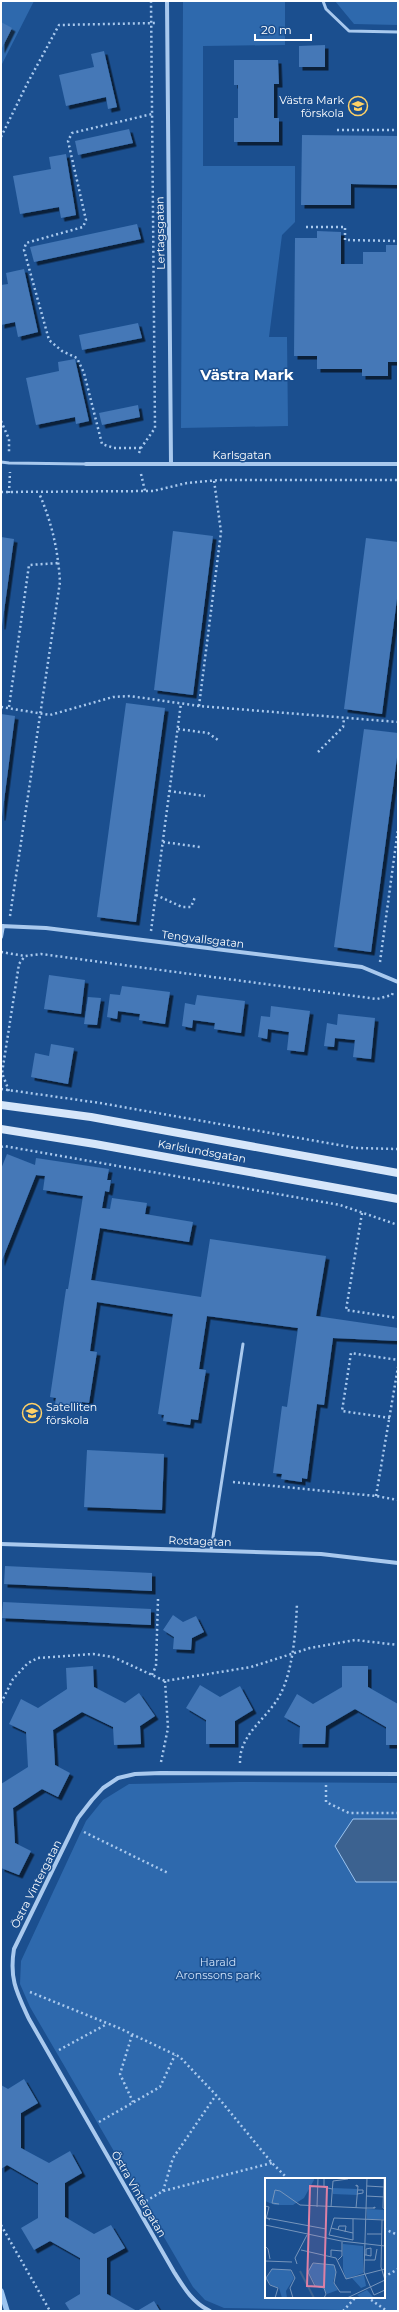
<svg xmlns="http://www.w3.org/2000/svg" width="399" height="2312" viewBox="0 0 399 2312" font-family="Montserrat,sans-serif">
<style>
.green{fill:#2e69ad;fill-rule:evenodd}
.water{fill:#3c6290;stroke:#9cc4f0}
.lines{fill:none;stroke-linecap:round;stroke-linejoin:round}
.stream{stroke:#9cc4f0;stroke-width:5.5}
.building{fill:#4478b7;filter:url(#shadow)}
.path{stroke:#a9c9ee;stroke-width:2.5;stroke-dasharray:2 3;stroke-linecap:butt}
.lane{stroke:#a9c9ee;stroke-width:3}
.street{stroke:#a9c9ee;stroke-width:4}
.secondary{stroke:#d6e6fa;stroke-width:8}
.labels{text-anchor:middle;stroke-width:3;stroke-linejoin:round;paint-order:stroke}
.poi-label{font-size:11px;fill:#fff;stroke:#1b4f8f;text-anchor:end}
.street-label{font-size:11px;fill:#fff;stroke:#1b4f8f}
.park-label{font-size:11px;fill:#cfe3fa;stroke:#1b4f8f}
.district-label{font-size:15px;font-weight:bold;fill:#fff;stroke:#1b4f8f}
.inset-river{fill:none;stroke:#3c6290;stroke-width:2}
.inset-road{fill:none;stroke:#7695bc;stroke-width:1}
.view{fill:#dd80a5;fill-opacity:0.15;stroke:#dd80a5;stroke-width:2}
.inset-edge{fill:none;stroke:#fff;stroke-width:2}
</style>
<defs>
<filter id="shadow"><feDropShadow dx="3.5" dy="3.5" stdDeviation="0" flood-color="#0009"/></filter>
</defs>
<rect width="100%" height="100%" fill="#1b4f8f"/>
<path class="green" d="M1 1H34L1 66Z
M183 1H285V45L203 46V166H295V222L282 235 269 337H287L288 426 181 428Z
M335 1H398V25L354 24Z
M238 1782 398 1783V2311L224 2308 205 2300 193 2287 30 2007 20 1984 21 1961 86 1821 103 1800 129 1784ZM266 2179H384V2297H266Z"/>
<path class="water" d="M353 1819H398V1882H356L335 1846Z"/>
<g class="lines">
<path class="stream" d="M1 2291 7 2311"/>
</g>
<path class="building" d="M1 22 12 28 1 50Z
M325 45V67H299V46Z
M104 51 117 107 108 109 106 97 66 106 59 75 94 67 91 54Z
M234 60H278L279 84H274V118H279V142H234V118H238V85H234Z
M129 129 133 143 78 155 75 141Z
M302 135 398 136V185L351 184V205H301Z
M66 154 76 215 61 218 59 207 20 214 13 176 51 169 49 157Z
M137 224 141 239 34 262 30 247Z
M317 231 341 232V264H363V252H386V245H398V362H388V376H362V369H317V356H294L295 238H317Z
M24 269 38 332 18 337 15 322 1 325V285L8 284 6 273Z
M138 323 142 338 82 350 79 335Z
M75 359 89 421 76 424 75 417 36 425 26 378 59 371 58 362Z
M138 405 140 417 102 425 99 413Z
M173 531 213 536 193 695 154 690Z
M1 537 14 539 2 626H1Z
M366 538 398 542V591L382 714 344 709Z
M126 703 165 708 136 922 97 917Z
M1 714 15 716 2 817H1Z
M364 729 398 733V750L371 952 334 947Z
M49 975 85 980 81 1014 44 1009Z
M122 986 170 992 165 1024 139 1020 140 1014 118 1011 117 1019 107 1017 110 994 120 995Z
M197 995 245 1001 241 1033 214 1029 215 1023 193 1020 192 1028 182 1026 185 1003 195 1005Z
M88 997 101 998 97 1025 84 1024Z
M271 1006 310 1011 304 1052 287 1050 289 1032 268 1029 267 1039 258 1037 261 1016 270 1017Z
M338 1014 375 1018 371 1059 353 1057 355 1040 335 1038 334 1047 324 1046 327 1023 337 1025Z
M51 1044 74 1048 68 1084 31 1077 35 1053 49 1056Z
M7 1154 35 1165 36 1158 109 1169 107 1180H111L109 1192 105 1191 102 1208 110 1209 112 1198 147 1203 145 1214 193 1222 189 1242 100 1228 91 1280 201 1297 210 1239 326 1256 316 1316 398 1328V1341L333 1338 324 1405 317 1404 307 1479 302 1478V1482L281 1479 282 1474 273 1473 282 1406 287 1407 298 1328 207 1316 199 1369 206 1370 198 1420 191 1419 190 1425 163 1421 164 1415 158 1414 173 1314 97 1302 90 1351 97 1352 89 1403 82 1402 81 1408 55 1404 56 1398 50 1397 66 1289H68L83 1196 43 1190 45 1176 36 1175 1 1263V1169Z
M87 1450 164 1454 162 1510 84 1507Z
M5 1566 152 1573V1591L4 1584Z
M3 1602 151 1609V1625L2 1618Z
M173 1615 183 1622 196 1616 204 1632 192 1638 191 1650 173 1649 174 1637 163 1630Z
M93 1666 94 1687 125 1703 139 1693 155 1716 140 1726 141 1744 114 1745 113 1727 82 1712 53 1730 55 1765 70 1773 58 1797 42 1789 13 1808 15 1843 31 1851 19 1875 1 1868V1784L28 1767 26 1732 9 1724 21 1699 38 1708 67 1689 66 1668Z
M342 1666H368V1687L398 1704V1745H386V1727L355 1709 326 1726 325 1744H299L300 1726 284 1717 297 1694 313 1704 342 1687Z
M200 1685 220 1697 240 1686 253 1710 235 1721V1744H206V1720L186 1708Z
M24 2079 38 2103 21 2113V2148L49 2163 70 2151 82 2173 65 2183V2217L94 2234 111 2225 125 2248 107 2258V2294L137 2311 154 2301 160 2311H70L65 2303 80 2294V2258L50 2241 34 2250 21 2228 38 2218V2183L7 2165 1 2169V2085L8 2089Z"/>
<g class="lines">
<path class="path" d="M337 130H398
M1 137 27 84 59 25 157 23
M306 227H345V240L398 241
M1 421 9 439V453
M141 448H114L102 444 84 373 77 358 62 351 49 340 24 250 26 243 83 227 86 220 68 141 72 133 152 114
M139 453 141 448 155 428 151 1
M141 474 145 491
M1 492 153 491 187 483 219 480H398
M9 493 10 472
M199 706 221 532 214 480
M1 707 50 715 113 697 130 696 199 706 398 722
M9 707 29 565 59 563
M178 729 208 733 218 740
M318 752 343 727 344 719
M169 791 205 796
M163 842 200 847
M156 895 182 907H191L195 897
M10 916 60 582C58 550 52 523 39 493
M151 931 181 703
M1 952 25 956 41 954 377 999 392 995 393 992
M380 962 398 829
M1 1089 100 1103 356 1148 398 1149
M9 1091 2 1073 19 964 25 956
M1 1147 4 1146 340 1205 398 1225
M362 1213 346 1310 398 1318
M390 1418 342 1411 351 1353 398 1360
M233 1482 376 1496 398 1500
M376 1496 398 1367
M152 1675 156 1666 158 1599
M1 1703 13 1679 28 1663 38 1658 93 1654 113 1657 165 1681 251 1667 310 1648 355 1640 398 1645
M161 1762 168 1728 165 1681
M240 1763C239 1733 269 1718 281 1693 293 1669 296 1630 297 1603
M326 1785V1802L349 1813H398
M84 1832 168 1873
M30 1992 119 2028 180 2057 216 2095 272 2163 288 2179
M132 2035 120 2074 133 2102
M59 2050 107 2024
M99 2122 160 2087 175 2055
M163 2191 173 2158 216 2095
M146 2201 163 2191 272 2163
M1 2225 50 2311
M384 2229 398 2235
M384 2277 398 2269
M367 2297 387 2311
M343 2311 356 2297"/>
<path class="lane" d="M323 1 326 9 349 31 398 32
M1 462 9 463 86 464
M211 1550 243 1344"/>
<path class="street" d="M167 1 171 464
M86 464H398
M1 926 46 928 362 967 398 982
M1 937 3 926
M1 1544 321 1554 398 1563
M210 2311C193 2303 184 2288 174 2272L29 2019C17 1993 9 1979 14 1949L78 1818 92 1800 103 1788 118 1778 135 1774 161 1773 398 1774"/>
<path class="secondary" d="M1 1105 91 1117 398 1173
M1 1129 95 1144 398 1199"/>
</g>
<defs>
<g id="school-ring" transform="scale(1)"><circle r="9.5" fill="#1b4f8f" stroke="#ffd166" stroke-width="1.5"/><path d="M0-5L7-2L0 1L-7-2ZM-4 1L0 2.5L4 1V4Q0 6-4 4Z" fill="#ffd166"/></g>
</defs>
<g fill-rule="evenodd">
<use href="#school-ring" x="358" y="106"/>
<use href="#school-ring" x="32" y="1413"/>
</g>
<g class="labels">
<g class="poi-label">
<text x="344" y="104">Västra Mark<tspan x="344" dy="13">förskola</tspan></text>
<text x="46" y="1411" text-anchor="start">Satelliten<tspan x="46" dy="13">förskola</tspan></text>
</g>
<g class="street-label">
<text transform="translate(160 233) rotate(-91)" y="4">Lertagsgatan</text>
<text x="242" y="459">Karlsgatan</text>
<text transform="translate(203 939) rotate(7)" y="4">Tengvallsgatan</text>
<text transform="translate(202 1151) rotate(10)" y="4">Karlslundsgatan</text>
<text transform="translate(200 1541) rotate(2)" y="4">Rostagatan</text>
<text transform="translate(36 1884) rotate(-63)" y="4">Östra Vintergatan</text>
<text transform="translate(139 2194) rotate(60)" y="4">Östra Vintergatan</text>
</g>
<g class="park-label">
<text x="218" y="1966">Harald<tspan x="218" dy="13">Aronssons park</tspan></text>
</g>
<g class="district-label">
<text x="247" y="380">Västra Mark</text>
</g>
</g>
<g transform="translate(265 2178)">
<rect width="120" height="120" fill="#1b4f8f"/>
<path d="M0 0H49V2L39 20 28 27H10L0 23ZM68 10 92 11V17L68 16ZM102 31 120 32V41H102ZM78 66 98 68V95L81 101 78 91ZM47 86H68L71 94 68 104 73 112 62 116 59 110 51 108 43 93ZM7 91 25 92 29 100 21 113 22 120H17L14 110 6 107 1 101ZM99 97 101 108 96 110 87 100ZM102 112 109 120H96L92 117Z" fill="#2e69ad"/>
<path class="inset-river" d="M35 93 49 120"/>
<path class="inset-road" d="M59 0V9L67 11M102 0 99 94 109 117 120 112M119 0 118 30 120 31M102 8 119 9M92 16 98 15V12H93M101 18 120 19M14 26 7 25 10 12 15 13 35 27 99 30H110V29L108 30M0 28 4 29 1 41M52 29 53 0M66 29 68 3 83 1M91 30 93 8 91 7V8H93M88 41V62L64 57 69 40 120 42M5 42 2 40 61 51M117 42 116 89 120 102M0 47 76 63 120 68M66 50 88 55M73 52 74 48H81L80 54M102 56H117M0 68 3 71 5 81M36 72 71 80 81 101 120 91M99 77H101L106 78V70L101 71V77M66 78V72L77 73M73 82 77 78V64M99 82H110L112 71M0 83 27 84M32 86 30 80 42 57M10 120 13 110 5 107 1 100 7 91 26 92 30 100 25 110 28 120M59 120 61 116 59 110 50 108 43 94 48 85 69 87 71 94 69 105 75 114H86M82 120 120 102"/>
<path class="view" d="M45 8 62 9 59 109 42 108Z"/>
<rect width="120" height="120" class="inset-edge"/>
</g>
<rect width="399" height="2312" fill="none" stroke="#ffffff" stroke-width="4"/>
<path d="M255 34v6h56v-6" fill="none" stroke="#ffffff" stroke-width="2"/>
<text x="261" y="34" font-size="12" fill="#ffffff" stroke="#1b4f8f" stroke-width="3" paint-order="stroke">20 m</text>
</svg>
